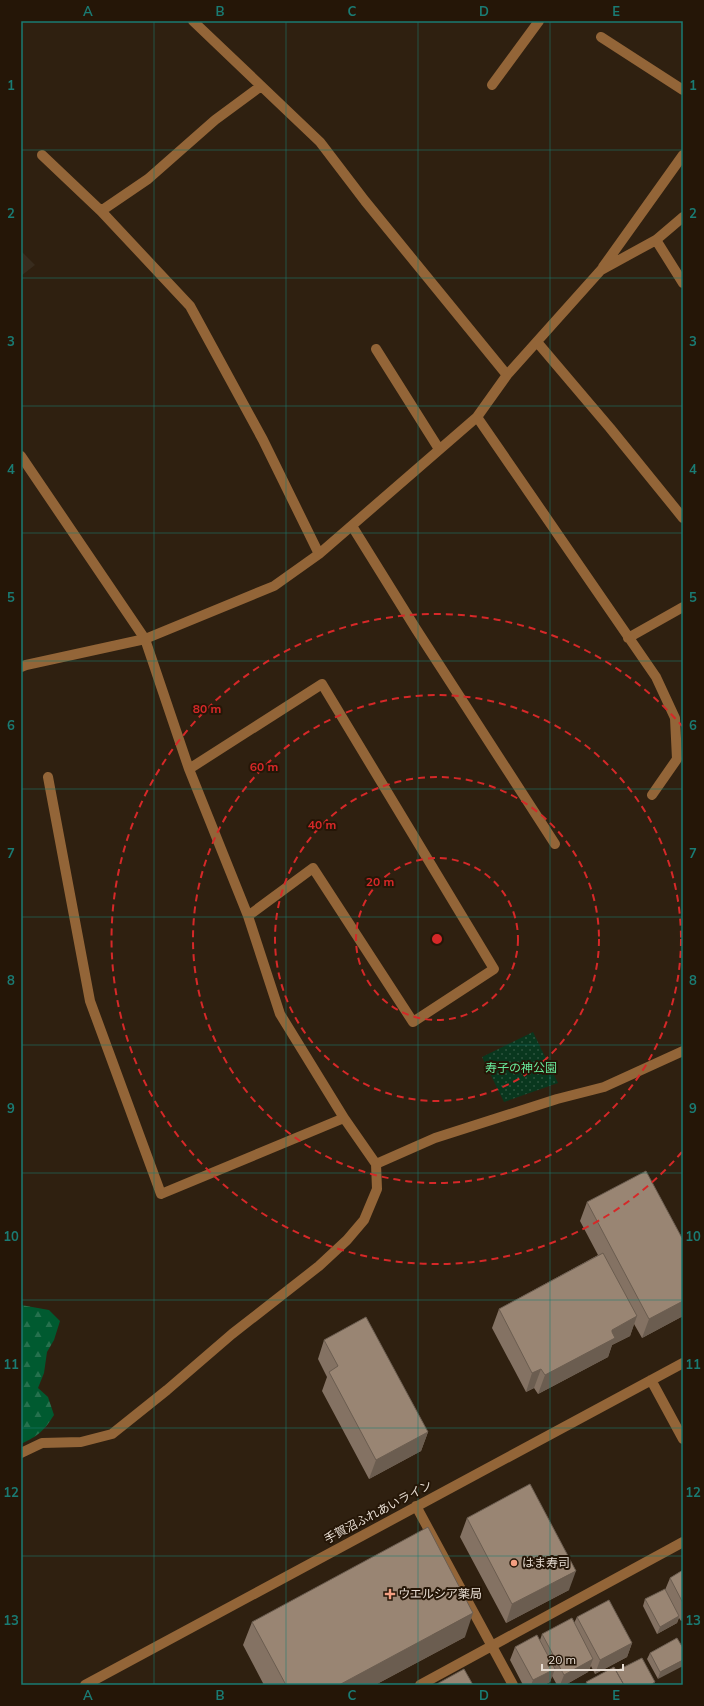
<svg xmlns="http://www.w3.org/2000/svg" width="704" height="1706" viewBox="0 0 704 1706" font-family="Mulish,'Noto Sans JP',sans-serif">
<style>
.education{fill:#382c1e}
.green{fill:url(#green-dots)}
.forest{fill:url(#forest-firs)}
.lines{fill:none;stroke-linecap:round;stroke-linejoin:round}
.minor{stroke:#936538;stroke-width:10}
.wall{fill:#847263}
.shaded-wall{fill:#6b5d50}
.building{fill:#998573;stroke:#6b5d50}
.grid{fill:none;stroke:#1a7b73;stroke-width:1;stroke-opacity:0.55}
.ring{fill:none;stroke:#d62828;stroke-width:2;stroke-dasharray:7 5}
.poi-dot{fill:#f39f82;stroke:#251607;stroke-width:1.5}
.labels{text-anchor:middle;stroke-width:4;stroke-linejoin:round;paint-order:stroke}
.park-label{font-size:12px;fill:#67e99b;stroke:#251607}
.street-label{font-size:12px;fill:#e7ddd3;stroke:#251607}
.poi-label{font-size:12px;fill:#e7ddd3;stroke:#251607;text-anchor:start}
.centre{fill:#d62828;stroke:#251607;stroke-width:2}
.ring-label{font-size:12px;text-anchor:middle;font-weight:bold;fill:#d62828;stroke:#251607;stroke-width:4;stroke-linejoin:round;paint-order:stroke}
.neatline{fill:none;stroke:#1a7b73;stroke-width:1.5}
.grid-label{font-size:13px;text-anchor:middle;font-weight:bold;fill:#1a7b73}
</style>
<defs>
<pattern id="green-dots" width="8" height="8" patternUnits="userSpaceOnUse"><rect width="8" height="8" fill="#09371e"/><path d="M2 2h.1M6 6h.1" fill="none" stroke="#2d543e" stroke-width="1.8" stroke-linecap="round"/></pattern>
<pattern id="forest-firs" width="22" height="20" patternUnits="userSpaceOnUse"><rect width="22" height="20" fill="#005a30"/><path d="M5 1l3.5 6h-7zM16 11l3.5 6h-7z" fill="#25714d"/></pattern>
</defs>
<rect width="100%" height="100%" fill="#2f2010"/>
<path class="education" d="M21 251 35 265 21 276Z"/>
<path class="green" d="M533 1032 558 1083 504 1102 482 1057Z"/>
<path class="forest" d="M21 1305 49 1310 60 1321 54 1340 47 1352 44 1373 38 1388 48 1397 54 1415C44 1431 38 1436 21 1444Z"/>
<g class="lines">
<path class="minor" d="M193 21 320 142 365 201 507 375
M601 37 683 90
M492 85 539 21
M42 155 101 211 190 306 263 440 319 554
M101 211 148 179 215 120 261 86
M656 240 683 283
M603 267 683 155
M537 342 610 428 683 518
M376 349 439 449
M477 417 656 677 675 718 677 759 652 795
M21 456 145 639 189 769 248 916 280 1014 344 1118 376 1164
M352 526 416 629 555 844
M628 638 683 607
M21 667 26 665 145 639 274 586 319 554 477 417 507 375 601 270 656 240 683 217
M189 769 322 684 494 969 413 1022 313 868 248 916
M48 777 90 1001 161 1194 344 1118
M651 1380 683 1439
M21 1453 42 1443 81 1442 112 1434 167 1390 232 1334 319 1266 347 1240 364 1220 377 1189 376 1164 435 1138 557 1099 604 1087 683 1051
M416 1506 513 1685
M85 1685 683 1363
M420 1685 683 1542"/>
</g>
<path class="wall" d="M587 1202 682 1238H683V1316L642 1338 634 1324 630 1336 612 1345 608 1357 538 1394 534 1388 526 1392 492 1328 499 1309 598 1255 580 1221Z
M324 1340 428 1432 421 1451 369 1479 322 1391 327 1377 318 1359Z
M467 1518 569 1590 506 1623 460 1537Z
M683 1570V1620L681 1621 679 1618 677 1623 657 1634 643 1606 645 1599 665 1590 670 1578Z
M577 1617 632 1643 627 1657 595 1674 591 1666 588 1672 565 1685H557L552 1676 550 1682 544 1685H523L510 1660 515 1647 540 1640 542 1634 574 1623Z
M252 1622 465 1637 375 1685H264L243 1645Z
M677 1638 658 1679 647 1659 650 1653Z"/>
<path class="shaded-wall" d="M683 1301V1316L642 1338 649 1319Z
M637 1316 630 1336 612 1345 608 1357 538 1394 545 1375 612 1330Z
M541 1369 534 1388 526 1392 532 1373Z
M428 1432 421 1451 369 1479 376 1460Z
M576 1571 569 1590 506 1623 512 1604Z
M473 1613 465 1637 375 1685H339Z
M683 1615V1620L681 1621Z
M679 1616 677 1623 657 1634 660 1627Z
M632 1643 627 1657 595 1674 600 1660Z
M593 1659 588 1672 565 1685H560L564 1675Z
M683 1660V1666L658 1679 660 1672Z
M555 1669 550 1682 544 1685H531L533 1680Z"/>
<path class="building" d="M646 1171 682 1238H683V1301L649 1319 587 1202Z
M603 1253 637 1316 612 1330V1332L615 1338 545 1375 541 1369 532 1373 499 1309Z
M366 1317 428 1432 376 1460 329 1372 338 1366 324 1340Z
M530 1484 576 1571 512 1604 467 1518Z
M428 1527 473 1613 339 1685H286L252 1622Z
M683 1570V1603L670 1578Z
M665 1589 679 1616 660 1627 645 1599Z
M609 1600 632 1643 600 1660 577 1617Z
M572 1618 593 1659 564 1675 542 1634Z
M537 1635 555 1669 533 1680 515 1647Z
M677 1638 683 1648V1660L660 1672 650 1653Z
M642 1658 655 1682 650 1685H624L616 1671Z
M614 1667 624 1685H588L586 1682Z
M464 1669 473 1685H435Z"/>
<path class="grid" d="M154 21V1685M286 21V1685M418 21V1685M550 21V1685M21 150H683M21 278H683M21 406H683M21 533H683M21 661H683M21 789H683M21 917H683M21 1045H683M21 1173H683M21 1300H683M21 1428H683M21 1556H683"/>
<g class="ring">
<circle cx="437" cy="939" r="81"/>
<circle cx="437" cy="939" r="162"/>
<circle cx="437" cy="939" r="244"/>
<path d="M682 1152A325 325 0 1 1 682 726"/>
</g>
<g class="poi-dot">
<circle cx="514" cy="1563" r="4"/>
<path d="M388 1588h4v4h4v4h-4v4h-4v-4h-4v-4h4z"/>
</g>
<g class="labels">
<g class="park-label">
<text x="521" y="1072">寿子の神公園</text>
</g>
<g class="street-label">
<text transform="translate(378 1512) rotate(-28)" y="4">手賀沼ふれあいライン</text>
</g>
<g class="poi-label">
<text x="522" y="1567">はま寿司</text>
<text x="398" y="1598">ウエルシア薬局</text>
</g>
</g>
<circle cx="437" cy="939" r="6" class="centre"/>
<g class="ring-label">
<text x="207" y="713">80 m</text>
<text x="264" y="771">60 m</text>
<text x="322" y="829">40 m</text>
<text x="380" y="886">20 m</text>
</g>
<rect width="704" height="1706" fill="none" stroke="#251607" stroke-width="44"/>
<path d="M542 1664v6h81v-6" fill="none" stroke="#e7ddd3" stroke-width="2"/>
<text x="548" y="1664" font-size="12" fill="#e7ddd3" stroke="#251607" stroke-width="3" paint-order="stroke">20 m</text>
<rect x="22" y="22" width="660" height="1662" class="neatline"/>
<g class="grid-label">
<text x="88" y="16">A</text>
<text x="220" y="16">B</text>
<text x="352" y="16">C</text>
<text x="484" y="16">D</text>
<text x="616" y="16">E</text>
<text x="11" y="90">1</text>
<text x="693" y="90">1</text>
<text x="11" y="218">2</text>
<text x="693" y="218">2</text>
<text x="11" y="346">3</text>
<text x="693" y="346">3</text>
<text x="11" y="474">4</text>
<text x="693" y="474">4</text>
<text x="11" y="602">5</text>
<text x="693" y="602">5</text>
<text x="11" y="730">6</text>
<text x="693" y="730">6</text>
<text x="11" y="858">7</text>
<text x="693" y="858">7</text>
<text x="11" y="985">8</text>
<text x="693" y="985">8</text>
<text x="11" y="1113">9</text>
<text x="693" y="1113">9</text>
<text x="11" y="1241">10</text>
<text x="693" y="1241">10</text>
<text x="11" y="1369">11</text>
<text x="693" y="1369">11</text>
<text x="11" y="1497">12</text>
<text x="693" y="1497">12</text>
<text x="11" y="1625">13</text>
<text x="693" y="1625">13</text>
<text x="88" y="1700">A</text>
<text x="220" y="1700">B</text>
<text x="352" y="1700">C</text>
<text x="484" y="1700">D</text>
<text x="616" y="1700">E</text>
</g>
</svg>
